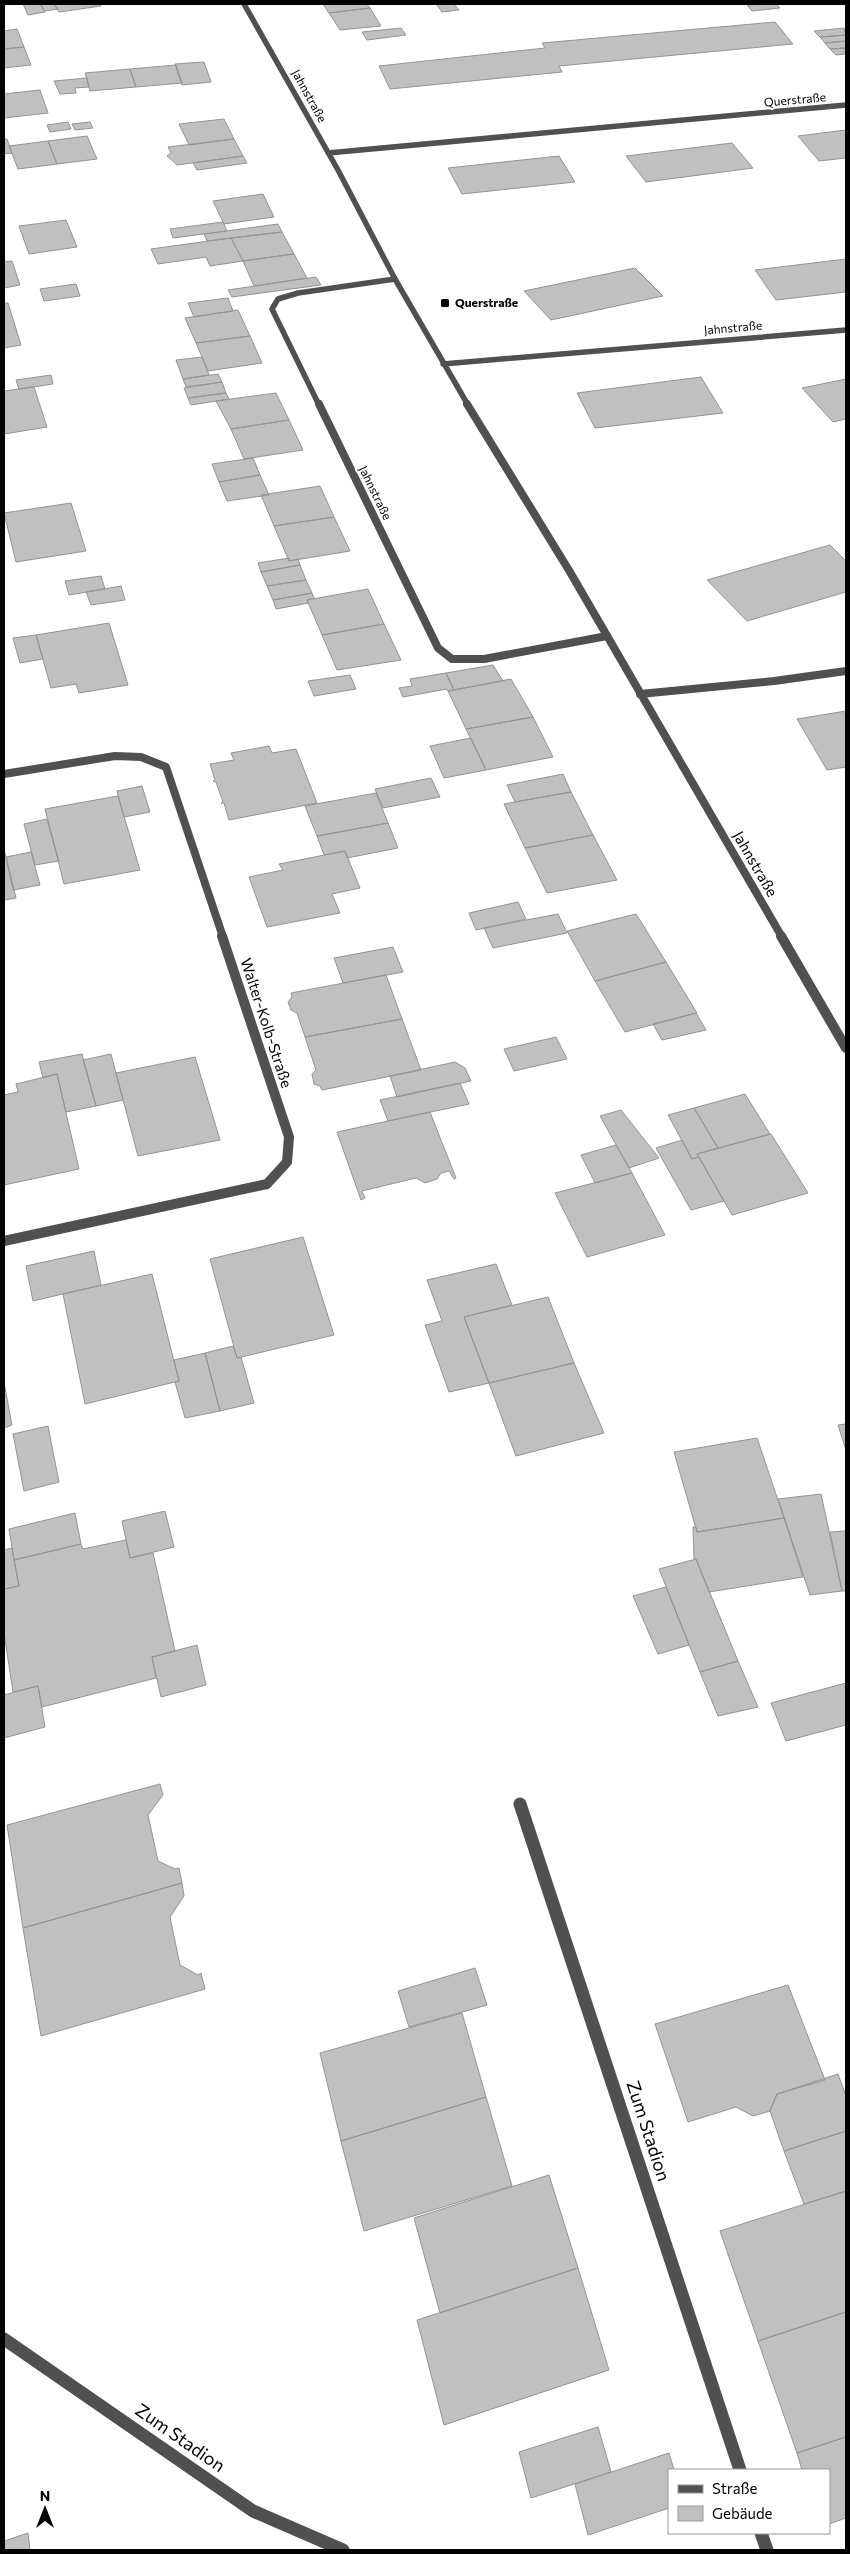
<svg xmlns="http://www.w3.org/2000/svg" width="850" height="2554" viewBox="0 0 850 2554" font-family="Commissioner,sans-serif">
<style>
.building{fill:#c0c0c0;stroke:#949494}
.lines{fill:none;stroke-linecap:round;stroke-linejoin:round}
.service-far1{stroke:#505050;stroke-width:5.5}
.service{stroke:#505050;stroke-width:8}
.minor-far3{stroke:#505050;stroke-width:5.5}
.minor-far2{stroke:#505050;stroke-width:8}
.minor-far1{stroke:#505050;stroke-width:10}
.minor{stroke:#505050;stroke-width:13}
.poi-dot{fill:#000;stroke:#fff;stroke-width:2}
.labels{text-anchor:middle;stroke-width:4;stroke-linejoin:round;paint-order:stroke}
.far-street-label{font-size:12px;fill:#000;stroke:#fff}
.far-poi-label{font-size:12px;font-weight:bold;fill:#000;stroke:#fff;text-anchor:start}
.street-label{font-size:15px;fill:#000;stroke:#fff}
.near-street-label{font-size:18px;fill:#000;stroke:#fff}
</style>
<rect width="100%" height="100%" fill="#fff"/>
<path class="building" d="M23 4H40L45 12 28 15Z
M40 4H54L58 9 45 11Z
M54 4H100L101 6 59 12Z
M323 4H367L370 8 329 13Z
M436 4H454L459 10 442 12Z
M776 4 780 8 752 11 747 5Z
M370 8 381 26 340 30 329 13Z
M775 22 793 44 559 66 562 72 390 89 379 66 545 48 542 43Z
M401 28 406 35 367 40 362 32Z
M844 28 846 35 820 37 814 31Z
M17 29 24 47 4 49V31Z
M846 35V41L825 43 820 37Z
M846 41V48L830 49 825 43Z
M24 47 31 65 4 68V49Z
M846 48V54L836 55 830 49Z
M204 62 211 82 182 85 175 64Z
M176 65 182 83 136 87 130 69Z
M130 69 136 87 90 91 85 73Z
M87 78 89 87 75 88 76 93 60 94 54 81Z
M40 90 48 113 4 118V94Z
M224 119 234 139 189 145 179 124Z
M68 122 71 129 50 132 47 125Z
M90 122 93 128 75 130 72 124Z
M846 130V158L819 161 798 136Z
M87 136 97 159 57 164 48 141Z
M4 139H7L12 153 4 154Z
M234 139 243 156 177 165 167 156 171 153 168 147Z
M48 141 57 164 18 169 9 146Z
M732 143 753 168 646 182 626 156Z
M243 156 247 163 197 170 193 163Z
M559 156 575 182 462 194 448 168Z
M263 194 274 217 224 224 213 201Z
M66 220 77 247 29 254 19 226Z
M223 222 227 231 173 238 170 229Z
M278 224 282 232 207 241 204 234Z
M282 232 294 254 243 261 231 238Z
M231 238 243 261 210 266 206 257 158 264 151 249Z
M294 254 307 278 254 286 243 261Z
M846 259V292L776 300 755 270Z
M12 261 20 285 4 288V262Z
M635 268 663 296 551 320 524 291Z
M316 277 321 285 232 297 228 290Z
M76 284 80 296 44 301 40 289Z
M228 298 233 311 194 317 188 303Z
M4 303H8L21 345 4 348Z
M238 310 250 336 196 343 185 318Z
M250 336 262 363 208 371 196 343Z
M202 357 209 375 183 379 176 360Z
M218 374 222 382 186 387 183 379Z
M51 375 53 384 19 389 16 380Z
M701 377 723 413 595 428 577 393Z
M846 379V419L833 422 802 388Z
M222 382 226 393 188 398 184 388Z
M34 387 47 427 4 434V391Z
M226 393 229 399 191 405 188 398Z
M276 393 289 420 231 429 216 401Z
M289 420 303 450 244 459 231 429Z
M253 458 260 475 219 482 212 464Z
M260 475 269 495 227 501 219 482Z
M320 486 334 517 274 526 261 495Z
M71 503 86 551 16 562 4 513Z
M334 517 350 551 289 561 274 526Z
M830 545 846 561V592L747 621 707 580Z
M289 558V561L298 559 300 565 261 572 258 563Z
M300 565 306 580 267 586 261 572Z
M101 576 105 589 69 595 65 581Z
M306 580 312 593 273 600 267 586Z
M121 586 125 600 91 605 86 592Z
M368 589 384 624 322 635 307 600Z
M312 593 314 598 307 600 309 603 276 609 273 600Z
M109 623 128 685 79 693 76 684 51 688 36 635Z
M384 624 401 660 337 670 322 635Z
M36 635 43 659 20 663 13 638Z
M493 665 503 681 454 690 446 673Z
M446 673 454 690 448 691 447 689 403 697 399 688 412 686 410 679Z
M350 675 356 689 314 696 308 681Z
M511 679 533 717 466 729 448 691Z
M846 711V767L827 770 797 719Z
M533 717 553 757 486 770 466 729Z
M471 738 486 770 444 778 430 746Z
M269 746 272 753 296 749 317 803 229 820 224 803H221L223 802 216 782 213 781 215 780 210 764 234 760 231 753Z
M563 774 571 792 515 802 507 785Z
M431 778 440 797 383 808 375 789Z
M142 786 150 812 124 817 117 791Z
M571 792 593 835 525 848 504 804Z
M376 793 388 823 317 836 305 806Z
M118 796 140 870 64 884 45 809Z
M47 819 59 861 35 865 24 824Z
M388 823 398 848 347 858 345 851 324 855 317 836Z
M593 835 617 880 547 893 525 848Z
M4 849 16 898 4 900Z
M345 851 360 888 332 894 340 913 267 927 249 877 283 870 279 864Z
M31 852 40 885 13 890 6 857Z
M518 902 526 919 476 930 469 913Z
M558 914 567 933 493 948 484 928Z
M636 914 666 962 595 981 567 931Z
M393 947 403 972 343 983 334 958Z
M666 962 697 1013 625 1032 595 981Z
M386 975 402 1019 305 1037 297 1013 291 1010 288 1002 292 997 291 993Z
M696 1013 706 1030 662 1040 653 1024Z
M402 1019 421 1070 322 1090 320 1086 314 1084 312 1074 316 1070 305 1037Z
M556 1037 567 1059 514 1071 504 1049Z
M82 1054 96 1106 66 1112 57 1074 43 1078 39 1062Z
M111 1054 123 1100 96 1106 83 1060Z
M195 1057 220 1140 138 1156 116 1073Z
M455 1062 465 1068 471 1081 397 1097 390 1076Z
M57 1074 79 1169 4 1185V1095L18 1092 16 1084Z
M460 1083 469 1104 388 1121 380 1100Z
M745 1094 770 1134 718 1148 694 1108Z
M694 1108 718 1148 697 1154 699 1157 692 1159 668 1115Z
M621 1110 659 1158 629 1168 600 1116Z
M430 1112 456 1178 454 1179 449 1171 441 1173 437 1179 425 1183 416 1178 362 1191 365 1198 361 1200 337 1132Z
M771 1134 808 1193 732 1215 697 1154Z
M682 1140 692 1159 699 1157 724 1201 691 1210 656 1148Z
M616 1145 632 1173 595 1183 581 1155Z
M632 1173 665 1235 587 1257 555 1193Z
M303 1237 334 1335 237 1358 210 1259Z
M94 1251 101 1285 33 1301 26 1266Z
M496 1264 512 1305 464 1317 489 1383 449 1392 425 1325 442 1321 427 1280Z
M152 1274 179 1381 85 1404 63 1294Z
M548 1297 574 1363 489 1383 464 1317Z
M233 1346 237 1358 241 1357 254 1403 220 1411 205 1353Z
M205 1353 220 1411 185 1418 175 1382 179 1381 174 1360Z
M574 1363 604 1433 516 1456 489 1383Z
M4 1382 12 1425 4 1428Z
M846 1424V1450L838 1425Z
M48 1426 59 1482 24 1491 13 1434Z
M757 1438 784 1518 697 1532 674 1452Z
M821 1494 842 1591 810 1595 778 1499Z
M165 1511 174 1547 130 1558 122 1521Z
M75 1513 81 1544 14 1560 9 1529Z
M784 1518 803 1577 709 1592 696 1559H694L693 1527H696L697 1532Z
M846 1531V1591H842L830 1532Z
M126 1540 130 1558 153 1553 175 1651 152 1657 156 1678 42 1707 38 1686 13 1692 4 1633V1589L19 1586 14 1560 81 1544 83 1549Z
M12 1548 19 1586 4 1589V1550Z
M696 1559 738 1661 700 1672 659 1569Z
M666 1587 689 1645 658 1654 633 1596Z
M197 1645 206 1685 161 1697 152 1657Z
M738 1661 758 1707 718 1716 700 1672Z
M846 1683V1725L786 1741 771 1703Z
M38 1686 45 1727 4 1738V1695Z
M160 1784 163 1795 148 1815 158 1861 175 1869 179 1868 182 1883 23 1928 7 1825Z
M182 1883 184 1896 170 1917 180 1965 198 1975 201 1973 205 1989 41 2036 23 1928Z
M475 1968 487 2005 409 2027 398 1991Z
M788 1985 825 2080 777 2094 770 2111 753 2116 736 2107 688 2122 655 2024Z
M462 2013 486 2097 341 2141 320 2053Z
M838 2074 846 2096V2131L784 2151 770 2111 777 2094Z
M486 2097 512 2186 364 2231 341 2141Z
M846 2131V2191L804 2204 784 2151Z
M549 2175 578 2268 440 2313 414 2218Z
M846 2191V2312L758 2341 720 2231Z
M578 2268 609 2370 444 2425 417 2320Z
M846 2312V2437L797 2453 758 2341Z
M598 2427 611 2472 531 2498 519 2452Z
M846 2437V2518L829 2524V2470H802L797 2453Z
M669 2453 674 2470H669V2508L588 2535 575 2484Z
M28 2533 30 2550H4V2541Z"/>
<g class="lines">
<path class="service-far1" d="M319 405 272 309 278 299 298 293 395 279"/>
<path class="service" d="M319 404 438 648 452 659H484L607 636"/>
<path class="minor-far3" d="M244 4 338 170 395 279 468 405
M328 153 846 105
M443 364 846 330"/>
<path class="minor-far2" d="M467 404 570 572 782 937
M640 694 774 681 846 671
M4 774 115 756 141 757 166 767 223 937"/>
<path class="minor-far1" d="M781 936 846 1048
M4 1241 267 1184 287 1162 289 1137 222 936"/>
<path class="minor" d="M520 1804 740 2470
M4 2339 253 2511 343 2550
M761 2533 767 2550"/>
</g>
<rect class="poi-dot" x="440" y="298" width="10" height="10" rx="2.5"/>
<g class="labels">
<g class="far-street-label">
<text transform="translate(309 96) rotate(61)" y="4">Jahnstraße</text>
<text transform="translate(795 100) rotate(-5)" y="4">Querstraße</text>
<text transform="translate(733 328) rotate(-5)" y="4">Jahnstraße</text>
<text transform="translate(375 493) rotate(64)" y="4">Jahnstraße</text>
</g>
<g class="far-poi-label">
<text x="455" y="307">Querstraße</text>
</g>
<g class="street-label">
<text transform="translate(755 864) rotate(60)" y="5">Jahnstraße</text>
<text transform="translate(266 1023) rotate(72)" y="5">Walter-Kolb-Straße</text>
</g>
<g class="near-street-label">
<text transform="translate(648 2131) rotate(72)" y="6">Zum Stadion</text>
<text transform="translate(180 2438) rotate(35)" y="6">Zum Stadion</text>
</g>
</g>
<rect width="850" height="2554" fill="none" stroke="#000000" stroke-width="10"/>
<rect x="668" y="2469" width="162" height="65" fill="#ffffff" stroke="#999999"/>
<rect x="678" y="2485" width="25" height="8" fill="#505050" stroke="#999999"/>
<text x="712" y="2494" font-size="15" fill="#000000">Straße</text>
<rect x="678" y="2506" width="25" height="15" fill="#c0c0c0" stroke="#999999"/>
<text x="712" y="2519" font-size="15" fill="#000000">Gebäude</text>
<g transform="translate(45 2509)" stroke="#ffffff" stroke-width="4" paint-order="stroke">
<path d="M0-4L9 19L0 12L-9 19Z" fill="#000000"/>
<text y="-8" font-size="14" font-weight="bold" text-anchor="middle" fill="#000000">N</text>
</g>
</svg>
